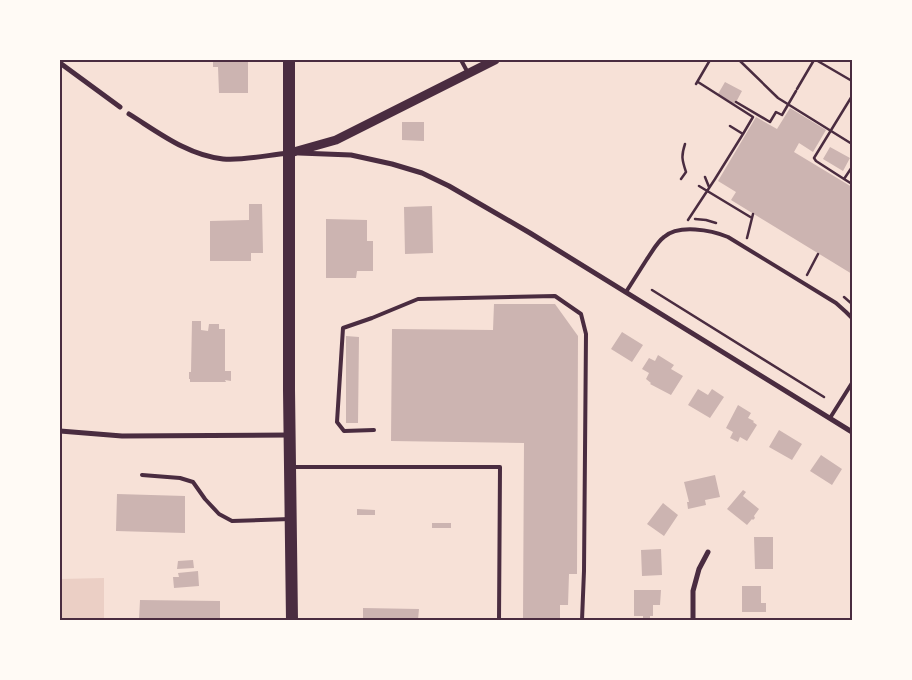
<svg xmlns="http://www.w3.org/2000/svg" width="912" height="680" viewBox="0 0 912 680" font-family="'PT Sans Narrow',sans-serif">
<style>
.green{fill:#ebcfc5}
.building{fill:#ccb4b1}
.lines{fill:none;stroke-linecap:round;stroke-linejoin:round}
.path{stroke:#4a2c40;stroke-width:2.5}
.service{stroke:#4a2c40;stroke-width:4}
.minor{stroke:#4a2c40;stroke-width:5}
.tertiary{stroke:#4a2c40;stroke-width:9}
.primary{stroke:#4a2c40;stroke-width:12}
.neatline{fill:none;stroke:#4a2c40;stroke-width:2}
</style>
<rect width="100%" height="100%" fill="#f7e1d7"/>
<path class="green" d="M104 578V620H60V579Z"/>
<path class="building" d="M213 60H248V93H219L218 67H213Z
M725 82 742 91 735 104 718 94Z
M790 108 826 130 813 152 799 143 794 152 852 187V274L731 200 736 192 718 181 756 117 777 129Z
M402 122H424V141L402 140Z
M830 147 850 158 843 171 823 159Z
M249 204H262L263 253H251V261H210V221L249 220Z
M432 206 433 253 405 254 404 207Z
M326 219 367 220V241H373V271H357L356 278H326Z
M494 304H555L578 336 577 574H569L568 605H560V620H523L524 443 391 441 392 329 493 330Z
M192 321H201V330L208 331 209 324H219V329H225V371H231V381L225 380 226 382H190V379H189V372H191Z
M622 332 643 345 632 362 611 349Z
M346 336 359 337 358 423H346Z
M658 355 674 365 671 369 683 376 671 395 650 384 651 383 646 379 649 373 642 369 649 358 655 361Z
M698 389 708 395 712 389 724 397 710 418 688 405Z
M738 405 751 413 748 418 754 421 753 422 757 425 747 441 740 437 738 442 730 438 733 432 726 428Z
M779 430 802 444 792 460 769 447Z
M821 455 842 469 832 485 810 471Z
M715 475 720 497 705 500 706 505 688 509 687 502H689L684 482Z
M743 490 746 492 743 496 759 509 754 516 755 518 753 520 752 519 747 525 727 509Z
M117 494 185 496V533L116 531Z
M663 503 678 515 664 536 647 524Z
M357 509 375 510V515H357Z
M432 523H451V528H432Z
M754 537H773V569H755Z
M661 549 662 575 642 576 641 550Z
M193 560 194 568 177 569 178 561Z
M198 571 199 586 174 588 173 577H179L178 573Z
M742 586H761V603H766V612H742Z
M634 590H661L660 605H653V616H650V619H643V616H634Z
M140 600 220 601V620H139Z
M363 608 419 609 418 620H363Z"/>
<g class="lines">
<path class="path" d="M739 60 778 98 852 144
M816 60 852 81
M698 82 753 117 743 134
M696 84 710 60
M797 89 814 60
M852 96 814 158 816 161 844 179 852 167
M736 102 770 122 776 112 782 115 796 91
M705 177 709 187
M681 179 686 172C682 160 681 156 685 144
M844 179 852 184
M699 186 752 218
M695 219 706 220 716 223
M688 220 715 179 743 134 730 126
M747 238 753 214
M807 275 818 254
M652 290 824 397
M844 297 852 304"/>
<path class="service" d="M461 60 468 73
M626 292C633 281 640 270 647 259 652 252 657 242 664 237 679 224 711 230 728 237L836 303 846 312 852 318
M830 418 852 383
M374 430 344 431 337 422 343 328 372 318 418 299 555 296 581 314 586 334 584 571 582 620
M293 467H500L499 620
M142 475 180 478 193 482 205 499 219 514 232 521 290 519"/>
<path class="minor" d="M60 63 120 107
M129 114C158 132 187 155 223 159 243 161 268 155 288 153
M299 153 351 155 392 164 422 173 449 186 530 233 852 432
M60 431 122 436 290 435
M693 620V591L699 569 708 552"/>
<path class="tertiary" d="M290 153 336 140 495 60"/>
<path class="primary" d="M289 60V390L292 620"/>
</g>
<rect width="912" height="680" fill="none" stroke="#fffaf5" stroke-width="122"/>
<rect x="61" y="61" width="790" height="558" class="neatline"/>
</svg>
